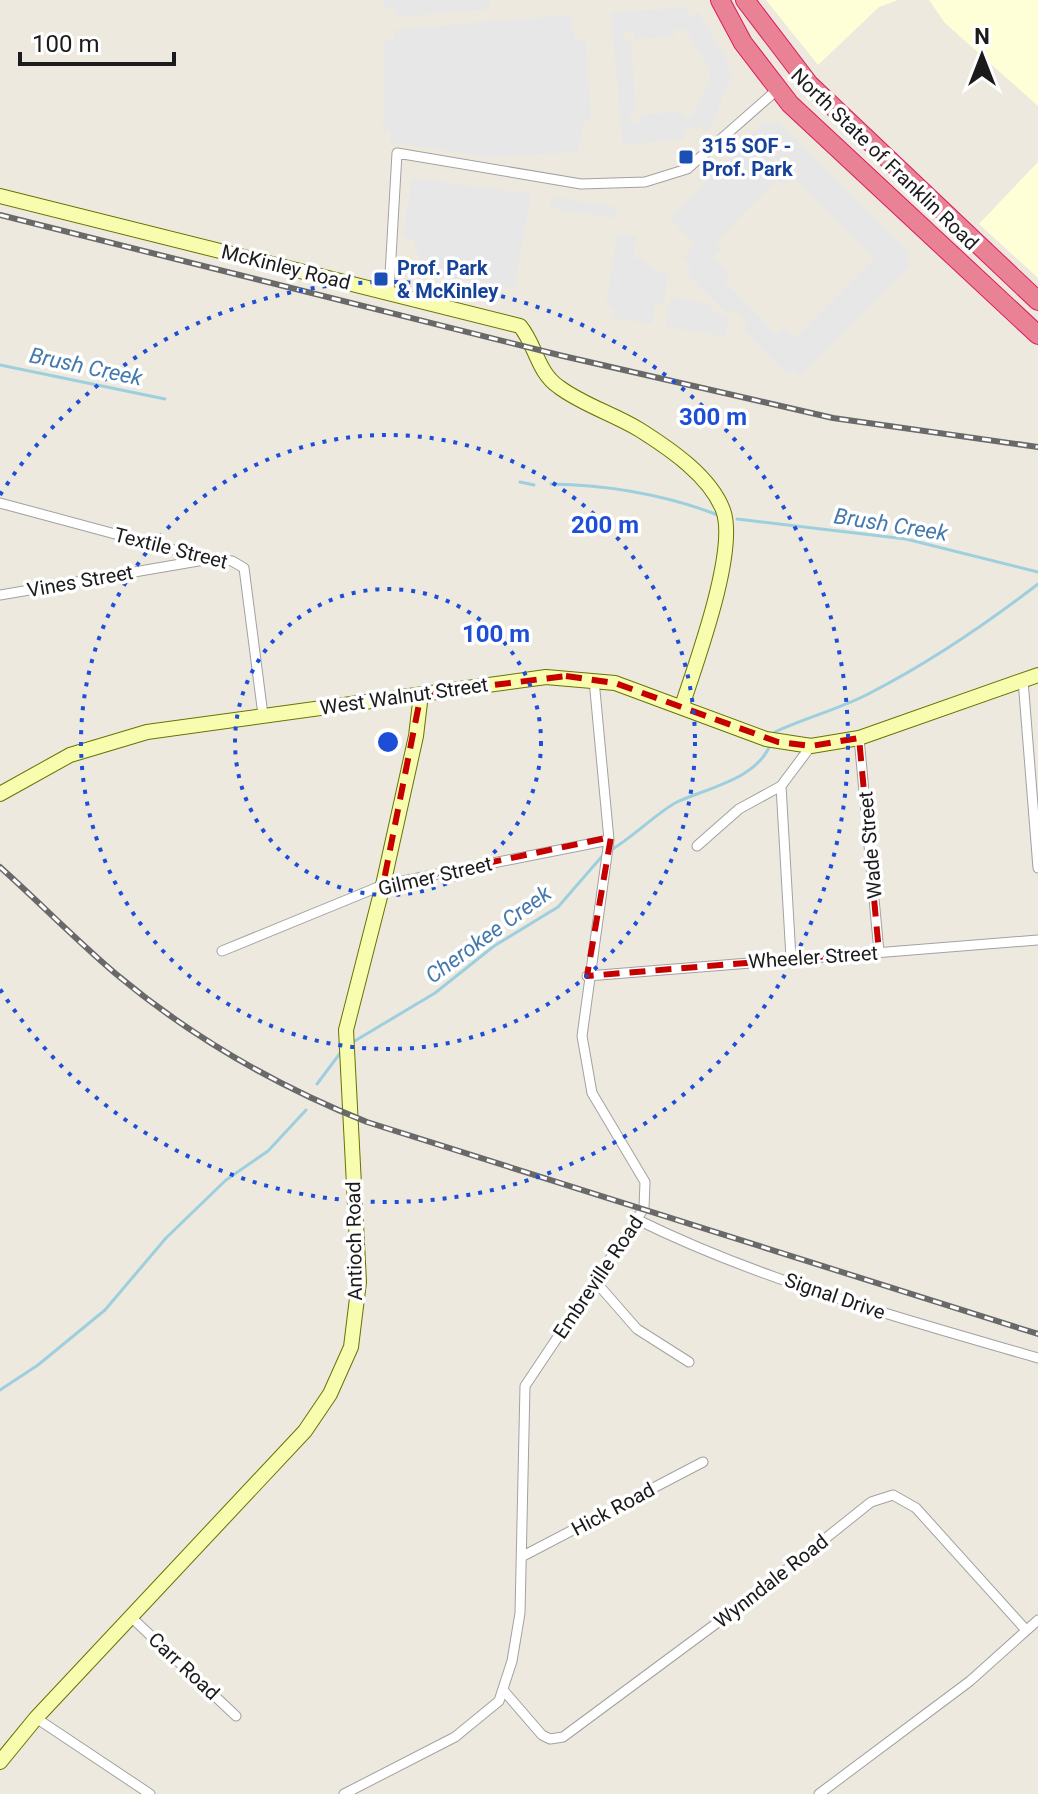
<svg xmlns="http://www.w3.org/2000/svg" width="1038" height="1794" viewBox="0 0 1038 1794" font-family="Roboto,sans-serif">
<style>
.education{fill:#ffffd7}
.parking{fill:#e7e7e7;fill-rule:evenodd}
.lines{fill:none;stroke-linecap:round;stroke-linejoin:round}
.stream{stroke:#9dcfde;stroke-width:3}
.street-casing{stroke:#a2a2a2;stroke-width:11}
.secondary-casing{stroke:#677400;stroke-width:16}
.highway-casing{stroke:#dd1b5d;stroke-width:20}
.street{stroke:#fff;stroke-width:9}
.secondary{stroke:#f8fcae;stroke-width:14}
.highway{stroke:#ea8295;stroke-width:18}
.rail-casing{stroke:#696969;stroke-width:6}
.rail{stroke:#fff;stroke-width:3;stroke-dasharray:9;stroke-linecap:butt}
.marked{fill:none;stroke:#c60000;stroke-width:6;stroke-dasharray:16 10;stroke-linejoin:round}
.ring{fill:none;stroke:#1d4ed8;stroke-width:4;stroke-dasharray:4 8}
.transit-dot{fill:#1a4fb4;stroke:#fff;stroke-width:3}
.labels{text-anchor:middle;stroke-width:7;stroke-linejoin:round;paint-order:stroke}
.transit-label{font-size:20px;font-weight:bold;fill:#164399;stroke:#fff;text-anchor:start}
.street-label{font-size:20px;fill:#1b1b1b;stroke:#fff}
.water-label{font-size:22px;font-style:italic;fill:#4479ae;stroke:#fff}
.centre{fill:#1d4ed8;stroke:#fff;stroke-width:4}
.ring-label{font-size:24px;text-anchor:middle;font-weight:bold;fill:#1d4ed8;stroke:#fff;stroke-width:7;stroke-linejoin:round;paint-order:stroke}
</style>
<rect width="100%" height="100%" fill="#ede9df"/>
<path class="education" d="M766 0H898L879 7 818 65Z
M929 0H1038V106L945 23Z
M1038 162V278L979 224Z"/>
<path class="parking" d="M383 0H489L490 9 396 17 395 6 384 8Z
M687 7 689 17 698 12 730 65 725 70 733 73 709 131 698 127 684 130V139L623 145 611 13ZM675 29 685 30 710 69V79L692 115 684 119 683 111 641 115 640 123 630 122 629 115 636 113 631 41H623V33L633 31 635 39 675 37Z
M570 15 576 41H586L591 119 584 121 578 152 487 157 390 142 391 130 383 131 384 41 395 39 394 30Z
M765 121 771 127 778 121 910 253 906 259 911 266 801 375 794 369 788 375 742 329 748 322 735 309 728 314 685 273 692 266 683 257 695 245 670 218ZM793 165 801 172 795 178 874 258 795 338 784 328 776 334 724 281 730 275 713 258 722 248 717 241 777 180 784 186 796 173Z
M412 178 531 194 514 289 420 273 422 263 412 239 403 237Z
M552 197 616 207 614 218 549 208Z
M617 233 637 237 634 256 668 276 663 304 655 303 652 324 612 318 614 309 606 307Z
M671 297 713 305 712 312 729 317 725 337 666 326Z"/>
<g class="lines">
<path class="stream" d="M0 365 165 399
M520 482 534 485
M551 484C609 485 663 494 718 515
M737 519 906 539 1038 572
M773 736 775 732C807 717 843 708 872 692 930 662 986 624 1038 584
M611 850C632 838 659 811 677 802 707 788 758 779 771 743
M353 1042 435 993 494 946 558 907 604 854
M317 1084 341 1052
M0 1390 38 1365 105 1310 166 1238 226 1180 268 1151 306 1110"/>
<g class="street-casing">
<path id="street" d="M389 292 397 153 581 184 645 182 687 169 778 89
M0 503 208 559 232 561 244 568 263 715
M0 595 204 560
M1023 680 1038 868
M859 738 879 952
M781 786 791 958
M697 846 739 809 781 786 811 746
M222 951 383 885 609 840
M587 976 1038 940
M638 1220C764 1282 904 1319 1038 1358
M595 1281 637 1329 689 1362
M523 1556 703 1462
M132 1618 236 1716
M504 1691 542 1735 550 1739 563 1737 756 1594 871 1502 893 1495 916 1508 1026 1630
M36 1718 150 1794
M344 1794 455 1737 499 1701 512 1661 520 1613 525 1386 644 1208 645 1182 592 1093 582 1036 609 840 594 680
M819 1794 970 1681 1038 1620"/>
</g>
<g class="secondary-casing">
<path id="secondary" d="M0 196 520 326C536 345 537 372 559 387 583 405 614 414 640 430 670 449 710 476 723 510 738 550 696 663 682 706
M0 794 70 755 147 732 546 677 615 683 766 739 811 746 859 738 1038 675
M0 1762 36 1718 305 1431 330 1394 351 1347 359 1282 346 1030 383 885 416 736 421 694"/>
</g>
<g class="highway-casing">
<path id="highway" d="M720 0 743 43 790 104 1038 335
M745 0 809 84 1038 301"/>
</g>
<use href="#street" class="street"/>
<use href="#secondary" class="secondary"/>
<use href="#highway" class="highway"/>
<g class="rail-casing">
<path id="rail" d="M0 215 563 356 833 418 1038 447
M0 867C39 902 76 940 116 974 190 1036 277 1086 367 1122L1038 1334"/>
</g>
<use href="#rail" class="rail"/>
</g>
<path class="marked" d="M566 676 615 683 778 742 811 746 859 738 879 952 587 976 611 837 383 885 421 694Z"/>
<g class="ring">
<circle cx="388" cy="742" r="153"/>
<circle cx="388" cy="742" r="307"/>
<path d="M0 495A460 460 0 1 1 0 989"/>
</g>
<g class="transit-dot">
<rect x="678" y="149" width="16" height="16" rx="4"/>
<rect x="373" y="271" width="16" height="16" rx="4"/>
</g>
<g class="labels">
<g class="transit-label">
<text x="702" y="153">315 SOF -<tspan x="702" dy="23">Prof. Park</tspan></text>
<text x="397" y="275">Prof. Park<tspan x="397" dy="23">&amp; McKinley</tspan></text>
</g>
<g class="street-label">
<text transform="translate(885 159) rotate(44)" y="7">North State of Franklin Road</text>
<text transform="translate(286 267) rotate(14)" y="7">McKinley Road</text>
<text transform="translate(171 548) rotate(14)" y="7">Textile Street</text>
<text transform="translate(80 581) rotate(-10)" y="7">Vines Street</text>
<text transform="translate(404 696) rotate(-8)" y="7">West Walnut Street</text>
<text transform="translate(870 845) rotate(-95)" y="7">Wade Street</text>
<text transform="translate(435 876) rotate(-13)" y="7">Gilmer Street</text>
<text transform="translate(813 957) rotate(-4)" y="7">Wheeler Street</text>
<text transform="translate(354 1241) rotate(-91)" y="7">Antioch Road</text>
<text transform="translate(598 1277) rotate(-56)" y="7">Embreville Road</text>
<text transform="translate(835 1296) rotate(19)" y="7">Signal Drive</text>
<text transform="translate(613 1509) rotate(-28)" y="7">Hick Road</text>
<text transform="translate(771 1581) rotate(-38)" y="7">Wynndale Road</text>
<text transform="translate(184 1666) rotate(43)" y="7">Carr Road</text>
</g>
<g class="water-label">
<text transform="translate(86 366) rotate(12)" y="8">Brush Creek</text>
<text transform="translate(891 524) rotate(9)" y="8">Brush Creek</text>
<text transform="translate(488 934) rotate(-36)" y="8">Cherokee Creek</text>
</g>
</g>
<circle cx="388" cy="742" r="12" class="centre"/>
<g class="ring-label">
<text x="713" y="425">300 m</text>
<text x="605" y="533">200 m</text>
<text x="496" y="642">100 m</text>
</g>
<g transform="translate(982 56)" stroke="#ffffff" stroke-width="6" paint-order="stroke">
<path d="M0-6L14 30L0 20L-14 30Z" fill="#1b1b1b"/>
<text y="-12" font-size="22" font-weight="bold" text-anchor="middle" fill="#1b1b1b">N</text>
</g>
<path d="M20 52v12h154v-12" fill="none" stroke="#1b1b1b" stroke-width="4"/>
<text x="32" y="52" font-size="24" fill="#1b1b1b" stroke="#ffffff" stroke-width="6" paint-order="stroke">100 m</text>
</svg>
